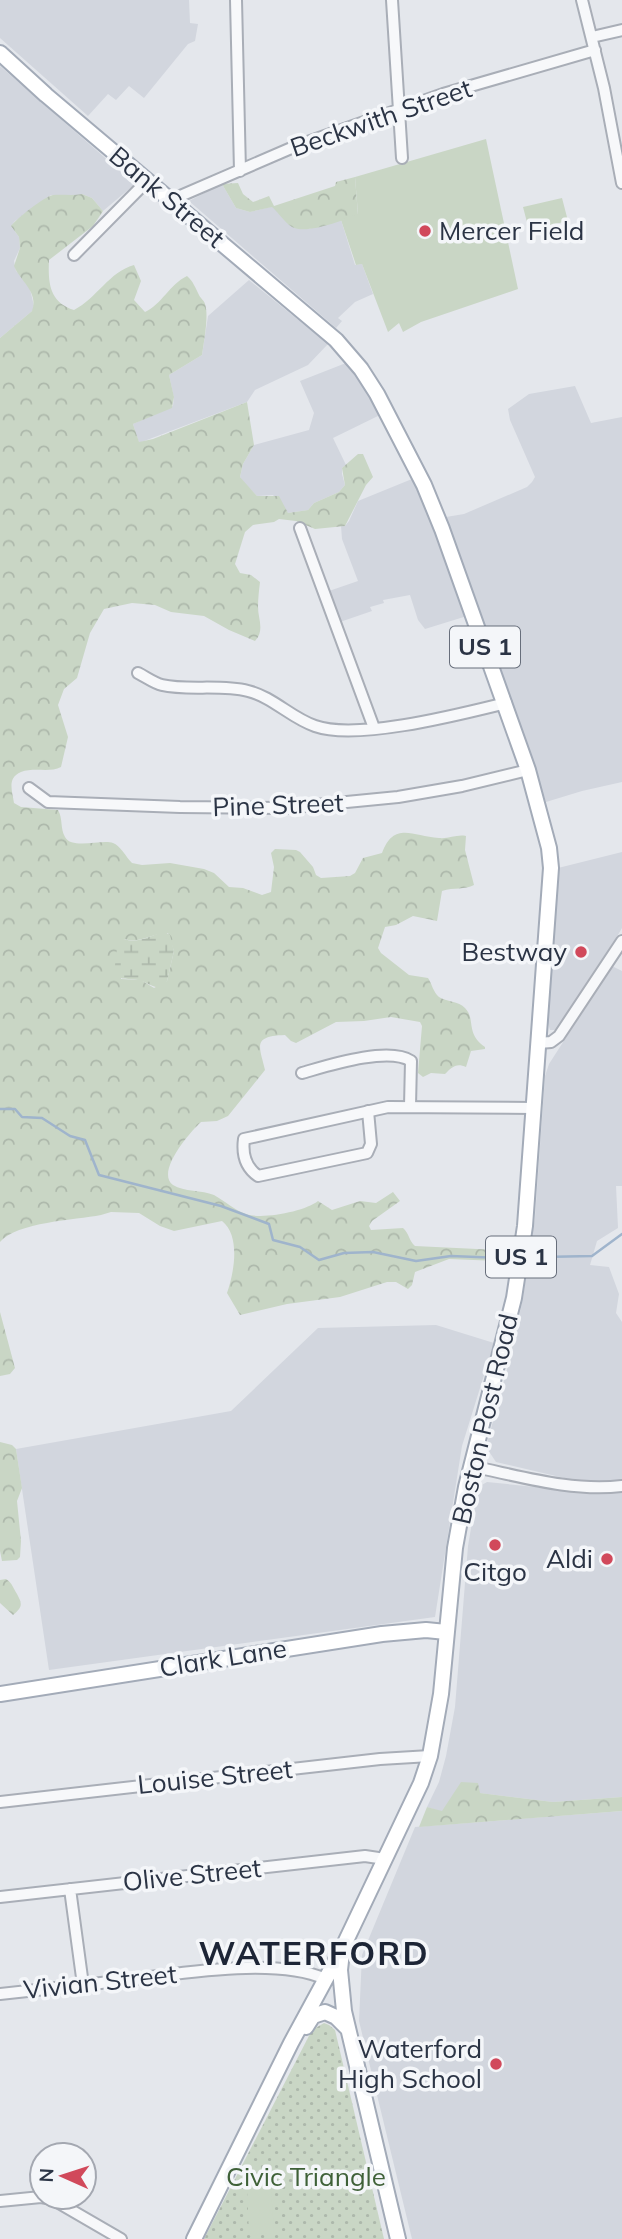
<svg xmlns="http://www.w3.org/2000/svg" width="622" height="2239" viewBox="0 0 622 2239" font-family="Mulish,sans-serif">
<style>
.built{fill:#d2d6de}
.forest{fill:url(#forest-crowns);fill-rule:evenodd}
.wetland{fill:url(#wetland-marsh)}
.park{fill:url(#park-dots)}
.pitch{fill:#c9d6c5}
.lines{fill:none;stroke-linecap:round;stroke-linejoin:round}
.stream{stroke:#9fb4cc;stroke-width:2.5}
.minor-casing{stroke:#a9aeb7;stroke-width:14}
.major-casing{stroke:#a3abb8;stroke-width:18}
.minor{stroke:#f7f8fa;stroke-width:10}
.major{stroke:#fff;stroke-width:14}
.poi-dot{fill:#d1495b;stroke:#f4f6f9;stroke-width:2.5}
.labels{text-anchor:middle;stroke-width:7;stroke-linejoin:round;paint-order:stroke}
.shield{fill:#f4f6f9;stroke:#676e7b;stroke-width:2}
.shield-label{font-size:24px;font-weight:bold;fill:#2b3445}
.street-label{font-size:26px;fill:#2b3445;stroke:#f4f6f9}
.poi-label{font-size:26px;fill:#2b3445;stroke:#f4f6f9;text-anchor:end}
.park-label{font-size:26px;fill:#3f6138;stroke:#f4f6f9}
.district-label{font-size:33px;font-weight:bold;letter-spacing:2px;fill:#1d2536;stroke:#f4f6f9}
</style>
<defs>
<pattern id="forest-crowns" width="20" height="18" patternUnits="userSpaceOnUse" patternTransform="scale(1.75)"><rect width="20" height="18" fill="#c9d6c5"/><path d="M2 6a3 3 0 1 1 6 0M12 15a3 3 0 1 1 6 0" fill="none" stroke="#adb8ab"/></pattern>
<pattern id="wetland-marsh" width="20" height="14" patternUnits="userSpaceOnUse" patternTransform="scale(1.75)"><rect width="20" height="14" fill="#c9d6c5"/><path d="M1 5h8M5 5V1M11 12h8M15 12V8" fill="none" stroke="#adb8ab"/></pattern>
<pattern id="park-dots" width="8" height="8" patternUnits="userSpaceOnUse" patternTransform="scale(1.75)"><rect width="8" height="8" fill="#c9d6c5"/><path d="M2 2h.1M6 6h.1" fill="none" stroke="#adb8ab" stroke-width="1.8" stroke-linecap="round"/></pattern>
</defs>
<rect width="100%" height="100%" fill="#e4e7ec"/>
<path class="built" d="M0 0H189L190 23 198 24 195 41 188 44 144 98 129 86 116 100 108 94 88 116 0 38Z
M0 66 135 184 103 211 92 198 82 194 67 197 51 195 15 221 11 226 19 237 20 248 14 261 16 271 25 279 30 289 34 306 32 311 0 338Z
M222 184 236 208 250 212 274 206 308 229 341 220 355 265 362 264 373 294 355 302 338 318 342 321 336 328 189 201Z
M249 280 328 344 308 365 255 390 247 402 139 443 133 424 173 406 174 398 169 375 202 355 208 316Z
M346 363 369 394 380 415 333 438 346 465 342 468V474L345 485 339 492 314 503 308 510 288 513 273 495 257 496 243 482 240 477 243 464 254 445 309 430 314 413 300 381Z
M575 386 591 423 622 417V782L582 791 546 802 446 517 464 514 527 487 532 482 535 477 510 420 508 409 529 394Z
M412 479 439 541 467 616 425 629 418 620 410 595 383 600 384 603 370 607 372 611 340 622 329 591 358 581 342 539 341 526H345L349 521 358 501Z
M622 852V928L598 969 556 1030H550L548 1023 549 973 558 868Z
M612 966 622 971V1186H616L618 1228 597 1241 590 1265 609 1267 619 1294 616 1313 622 1322V1481L599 1483 577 1481 496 1462 486 1447 508 1366 523 1298 535 1217 545 1076 549 1064Z
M436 1325 494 1343 462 1446 435 1617 49 1670 16 1449 231 1411 318 1328Z
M487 1482 595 1493 622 1492V1797L553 1802 479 1793 478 1783 442 1812 427 1807 439 1782 446 1756 455 1707 468 1546 478 1487Z
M622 1811V2239H412L359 2021 362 1955 415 1827Z"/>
<path class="forest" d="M355 177 358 215C342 220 307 235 292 227 283 221 279 213 272 207L250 212 236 208 222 184 238 183 243 194 253 202 269 196 274 206 335 186 336 182Z
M82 194 92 198 103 211 93 226 49 260C48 282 49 302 74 310 97 298 109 272 134 265L141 281 134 300 145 312C161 305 170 284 187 276 193 281 195 287 199 295 200 298 204 300 205 304 209 315 204 341 202 355L169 375 174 397 172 408 133 424 139 442 153 439 247 402 254 445 243 464 240 477 257 496H279L288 513 308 510 314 503 339 492 345 485 342 468 358 454H363L373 477 366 485 345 526 315 529 296 521 279 519 274 522 253 525 245 532 235 564 240 573 251 575 260 582C259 590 258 599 258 607 258 619 265 630 255 641L229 630 204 616 171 612 155 605 132 603 104 609 90 633 77 678 64 689 58 705 68 737 61 767C50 773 34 767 21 772 7 778 12 790 14 803L21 807 58 810C63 818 60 829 65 837 72 850 102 839 113 843 120 845 126 857 132 863L142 865 170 863 204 869 214 873 229 887 243 888 262 895 271 892 274 867 271 853 275 849 296 850 300 852 313 867 316 875 321 878 350 876 355 873 363 858 382 853C394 821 412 836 439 838 449 839 457 834 466 836L465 850 474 885C465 890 454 887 442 891L437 921 413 916 396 925 385 927 378 948 381 953 409 975 428 978C432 984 433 992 439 997 446 1002 459 1001 465 1008 476 1019 465 1033 485 1047V1049L471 1051 466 1067C456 1062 451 1068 445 1074L431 1073 423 1077 418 1073 422 1026 420 1022 391 1017 364 1021 336 1022 296 1043 291 1041 285 1035C251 1036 260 1047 265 1070L228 1116 217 1121 201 1122C191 1131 155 1172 173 1185 184 1192 202 1190 214 1195 225 1201 234 1210 246 1214 262 1220 306 1211 318 1201L332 1210 360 1201 376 1203 393 1192 400 1201 372 1221 369 1226 371 1230 403 1228C409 1233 409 1241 415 1246L498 1250 502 1252 498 1261 449 1259 415 1272 412 1285 408 1289 396 1282H387L340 1297 287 1304 240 1315 227 1293C234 1273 241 1236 222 1221L174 1231 160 1226 139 1213 111 1212 101 1215C75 1220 17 1222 0 1242V338L32 311C39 292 20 281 14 266L20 248 19 237 11 226C16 219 45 196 53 195 62 194 72 196 82 194ZM168 933 174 951 167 981 154 988 141 980 121 979 124 939C140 944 152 933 168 933Z
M0 1312 15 1368 10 1374 0 1376Z
M0 1442 12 1445 16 1449 22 1488 17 1501 21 1541 20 1557 17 1560 2 1561 0 1551Z
M6 1579C13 1584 13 1588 17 1594 23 1605 22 1607 13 1615L0 1603V1580Z
M461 1782 478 1783 480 1793 553 1802 622 1797V1811L419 1827 427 1807 442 1811Z"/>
<path class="wetland" d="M165 932 170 935 174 951 167 981 162 988C153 988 147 982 138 980 128 978 122 981 114 974L117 948 124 939C139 944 150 935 165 932Z"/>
<path class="park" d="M324 2023 329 2025 335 2030 384 2239H204L312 2030Z"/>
<path class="pitch" d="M486 139 518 289 421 322 403 332 399 323 388 332 362 264 356 265 341 220 358 214 355 177Z
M562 198 568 221 529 230 523 207Z
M271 2187 274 2233 249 2234 247 2188Z"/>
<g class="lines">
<path class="stream" d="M0 1109H15L22 1117 42 1118 70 1136 85 1140 99 1175 221 1206 269 1224 273 1240 300 1247 319 1260 344 1253 373 1252 416 1261 451 1256 501 1258
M542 1257 592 1256 622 1234"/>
<g class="minor-casing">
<path id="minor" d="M236 0 240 171
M392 0 402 158
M582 0 604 88 622 183
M592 37 622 30
M171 200 296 146 443 94 595 50
M74 255 148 180
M300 528 374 728
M138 673C146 677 154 683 162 685 187 691 221 684 248 691 273 697 291 718 315 726 357 741 461 714 506 703
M29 788 48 802 180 807 285 808 398 797 462 786 528 770
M539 1043 551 1042 559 1036 622 941
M302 1073C327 1066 388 1046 411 1061L410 1106
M368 1111 371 1144 367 1153 258 1176C245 1167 242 1154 244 1139L388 1107 534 1108
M470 1466C520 1476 571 1492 622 1486
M0 1802 380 1759 430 1756
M70 1889 83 1985
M0 1897 365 1856 385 1859
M0 1994C43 1989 86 1985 128 1980 180 1973 278 1957 325 1979
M0 2201 41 2197 52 2199 121 2239"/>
</g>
<g class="major-casing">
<path id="major" d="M0 53 46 95 336 340 361 369 377 394 424 485 442 529 528 770 549 848 551 868 525 1226 514 1298 466 1487 455 1548 441 1694 430 1756 421 1783 343 1947 291 2043 194 2239
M0 1694 382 1634 426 1630 446 1632
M342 1952 340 1970 344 2011 398 2239
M306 2027 313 2016 325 2012 336 2017 347 2028"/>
</g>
<use href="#minor" class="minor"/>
<use href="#major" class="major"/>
</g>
<g class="poi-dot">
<circle cx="425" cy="231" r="7"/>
<circle cx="581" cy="952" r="7"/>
<circle cx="495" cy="1545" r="7"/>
<circle cx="607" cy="1559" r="7"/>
<circle cx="496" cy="2064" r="7"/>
</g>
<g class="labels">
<g class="shield">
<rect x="450" y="626.5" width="70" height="41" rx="5"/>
<rect x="486" y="1236.5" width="70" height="41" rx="5"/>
</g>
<g class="shield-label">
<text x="485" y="655">US 1</text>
<text x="521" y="1265">US 1</text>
</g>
<g class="street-label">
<text transform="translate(381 118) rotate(-19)" y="9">Beckwith Street</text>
<text transform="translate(167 197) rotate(40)" y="9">Bank Street</text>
<text transform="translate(278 805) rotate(-2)" y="9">Pine Street</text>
<text transform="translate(485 1419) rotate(-77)" y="9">Boston Post Road</text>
<text transform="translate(223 1658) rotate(-9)" y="9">Clark Lane</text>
<text transform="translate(215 1777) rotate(-6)" y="9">Louise Street</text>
<text transform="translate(192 1875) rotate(-6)" y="9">Olive Street</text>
<text transform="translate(100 1982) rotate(-6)" y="9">Vivian Street</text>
</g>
<g class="poi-label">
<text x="439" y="240" text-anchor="start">Mercer Field</text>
<text x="567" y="961">Bestway</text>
<text x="593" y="1568">Aldi</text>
<text x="495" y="1581" text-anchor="middle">Citgo</text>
<text x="482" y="2058">Waterford<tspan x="482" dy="30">High School</tspan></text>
</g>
<g class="park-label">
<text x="306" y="2186">Civic Triangle</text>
</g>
<g class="district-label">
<text x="314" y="1965">WATERFORD</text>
</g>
</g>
<g transform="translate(63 2176) rotate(273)"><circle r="33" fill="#f4f6f9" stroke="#a4a8b1" stroke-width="2"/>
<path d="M0-5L12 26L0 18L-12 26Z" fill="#d1495b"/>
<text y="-10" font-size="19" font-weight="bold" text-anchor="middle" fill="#2b3445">N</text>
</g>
</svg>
